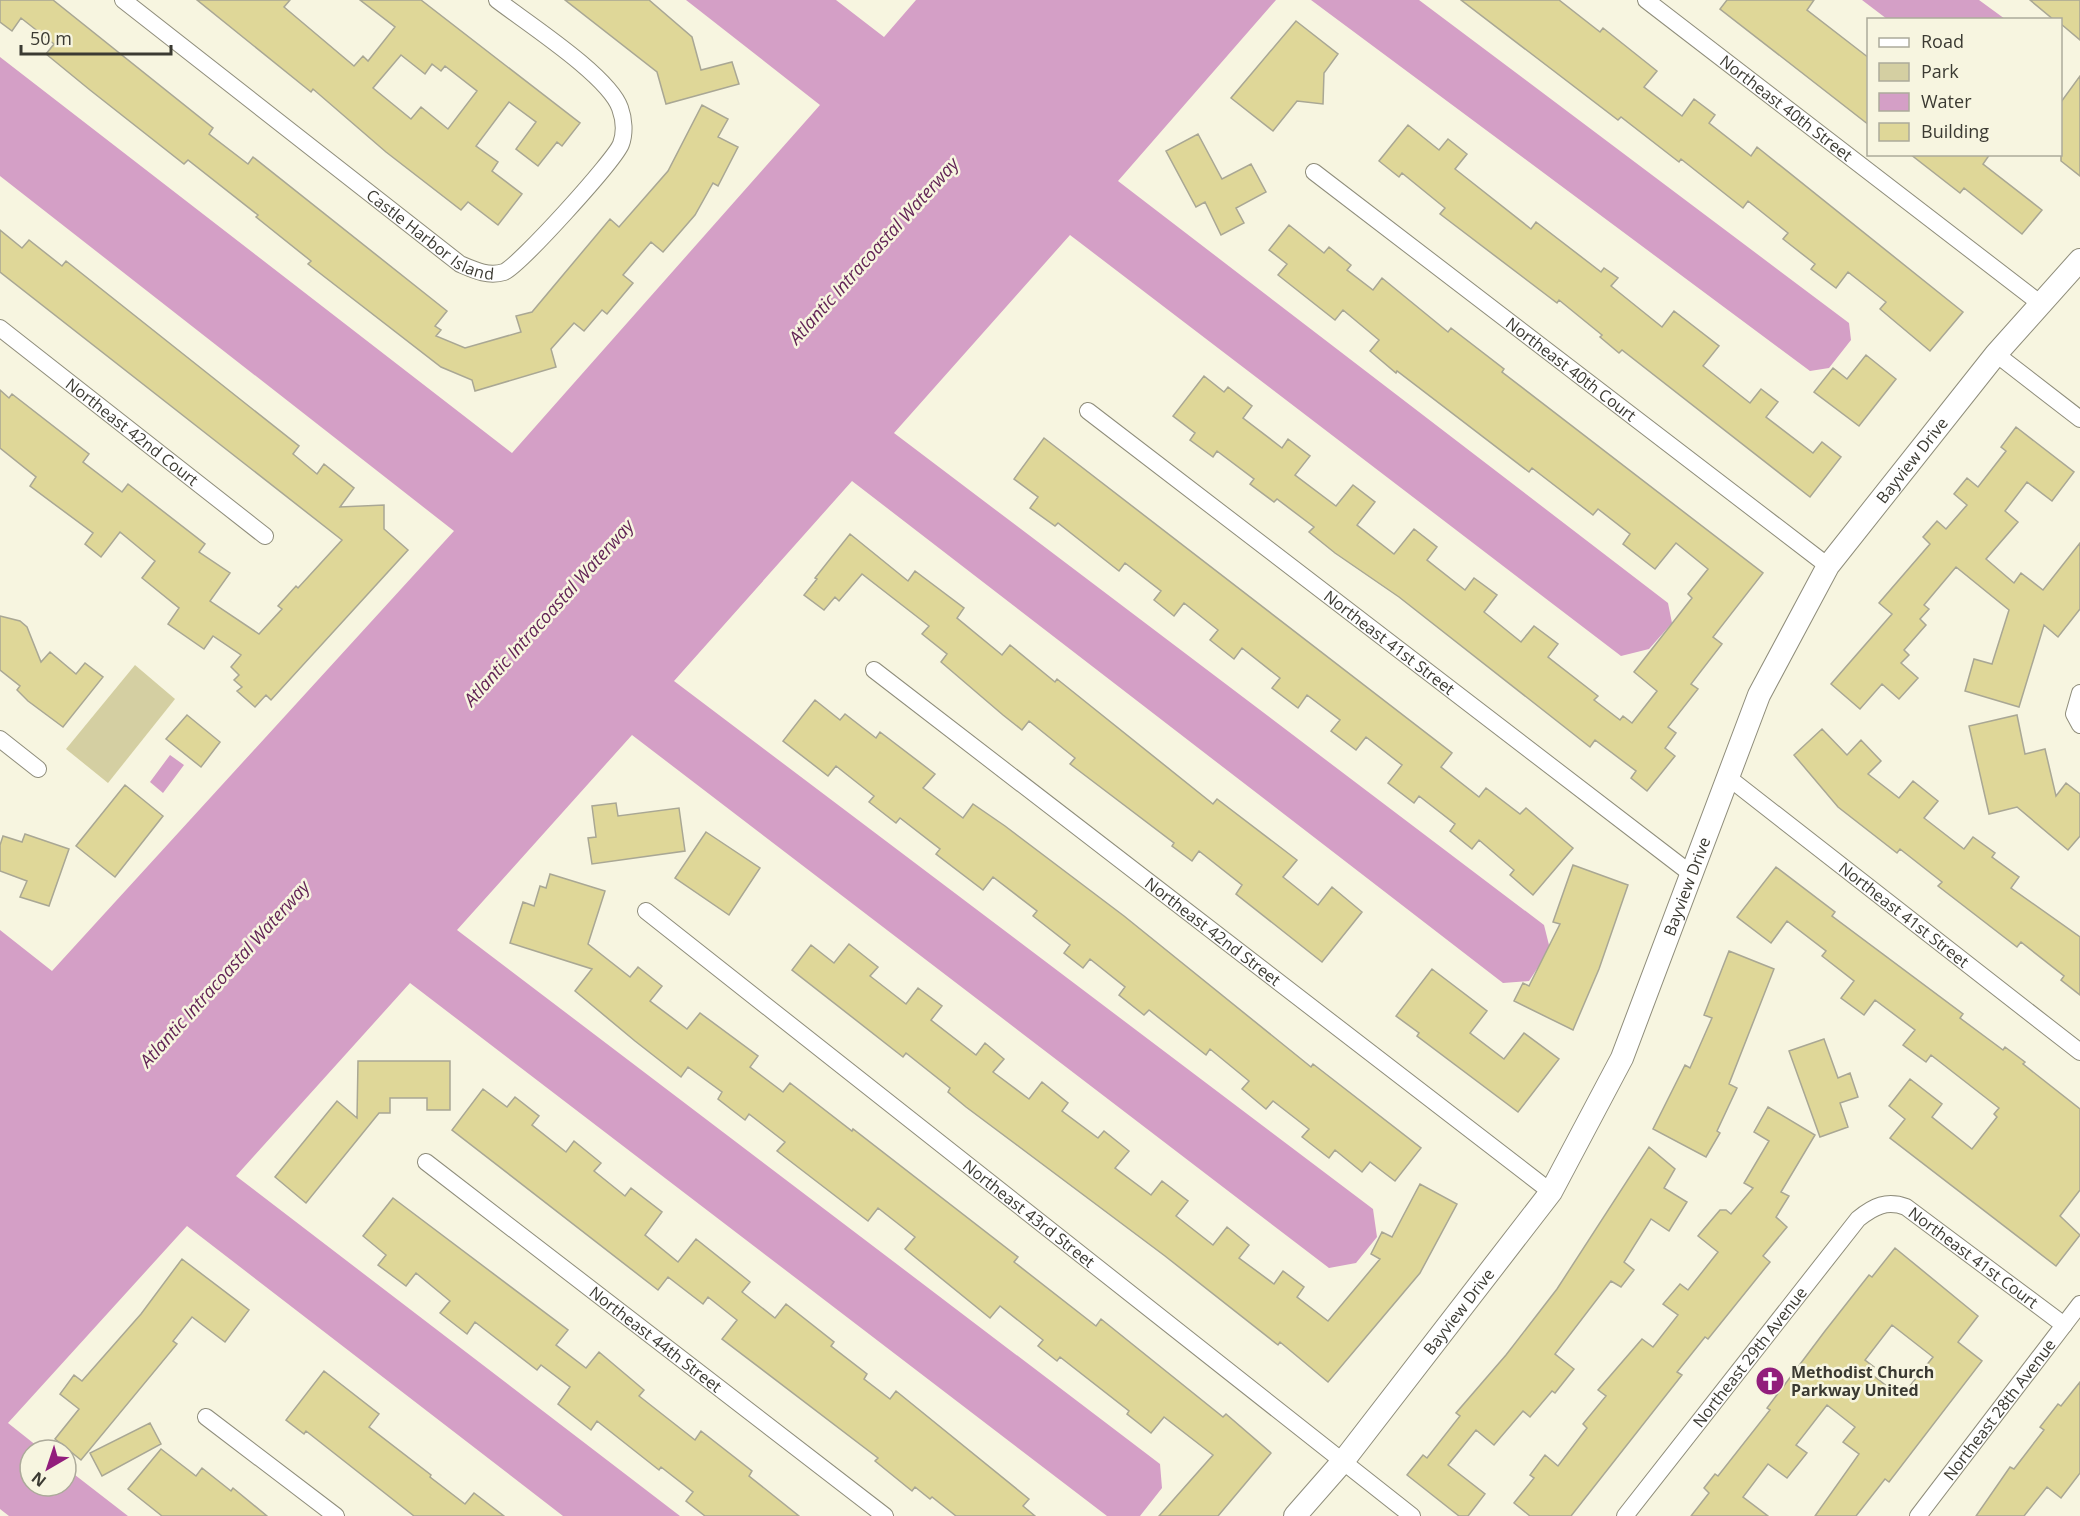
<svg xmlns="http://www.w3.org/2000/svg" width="2080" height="1516" viewBox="0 0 2080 1516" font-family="'Open Sans',sans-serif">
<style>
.green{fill:#d4cfa2}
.water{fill:#d49fc6}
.building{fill:#dfd798;stroke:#a9a794;stroke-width:1.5;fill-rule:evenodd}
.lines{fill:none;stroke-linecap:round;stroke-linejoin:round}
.street-casing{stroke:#8f8d7b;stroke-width:18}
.secondary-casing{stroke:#8f8d7b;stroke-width:24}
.street{stroke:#fff;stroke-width:16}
.secondary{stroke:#fff;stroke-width:22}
.labels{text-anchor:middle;stroke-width:5;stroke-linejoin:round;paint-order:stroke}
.street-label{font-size:16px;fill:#3b3a32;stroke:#f7f5e0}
.poi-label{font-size:16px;font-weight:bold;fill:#3b3a32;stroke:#f7f5e0;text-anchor:start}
.water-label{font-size:18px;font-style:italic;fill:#622355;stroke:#f7f5e0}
</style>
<rect width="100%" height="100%" fill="#f7f5e0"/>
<path class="green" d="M135 665 175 699 108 783 66 749Z"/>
<path class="water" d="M686 0H836L884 37 916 0H1276L1118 181 1668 603 1672 623 1649 649 1621 656 1070 235 894 433 1544 925 1550 949 1529 981 1503 983 852 481 674 681 1373 1209 1377 1237 1356 1263 1329 1268 632 735 457 930 1160 1464 1162 1488 1140 1516H1107L410 983 236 1176 680 1516H563L187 1226 8 1423 42 1450H30V1486H66V1468L128 1516H9L0 1509V930L52 971 454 531 0 176V57L512 453 820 105Z
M1311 0H1419L1849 323 1851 340 1829 368 1810 371Z
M1862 0H1979L2005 19H1887Z
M170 755 184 765 163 793 150 782Z"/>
<path class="building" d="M0 0H53L213 128 209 134 248 164 253 157 447 311 435 326 441 330 436 336 465 348 521 332 516 316 532 312 610 219 619 227 668 171 702 105 728 119 718 137 738 147 718 186 713 183 695 215 663 252 651 242 623 275 633 283 607 314 602 310 584 331 574 323 551 349 556 367 475 391 472 380 441 367 308 264 311 261 256 217 258 215 188 160 184 164 90 90 46 54 54 44 21 18 12 31 0 22Z
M197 0H290L284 7 354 66 363 56 368 61 395 27 360 0H421L580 123 562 146 557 142 538 166 516 149 536 122 509 102 476 146 498 162 492 171 522 194 498 225 468 202 461 210 386 152 313 89 311 92ZM401 55 425 74 432 64 441 71 445 66 477 91 448 129 421 107 411 119 373 88Z
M565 0H649L692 37 701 70 732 62 739 84 666 104 657 72Z
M1461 0H1559L1600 32 1603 28 1657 71 1644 87 1682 116 1694 99 1715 115 1709 123 1751 156 1757 147 1963 312 1930 351 1880 309 1886 302 1848 272 1836 288 1811 269 1815 264 1783 239 1788 233 1748 201 1743 208 1681 159 1679 162 1621 117 1618 120Z
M1727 0H1814L1807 10 1869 58V125L1720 9Z
M2030 0H2080V40L2061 24V20H2054Z
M1296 21 1338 54 1324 73 1323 104 1297 101 1273 131 1231 98Z
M2080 76V176L2061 161V102Z
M1408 125 1439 150 1448 139 1467 154 1455 169 1531 229 1536 222 1601 272 1604 268 1618 278 1611 286 1662 327 1674 311 1719 346 1703 366 1750 403 1761 389 1778 402 1766 417 1813 453 1822 442 1841 457 1810 497 1622 350 1619 353 1600 337 1602 335 1559 300 1557 303 1440 214 1445 208 1402 173 1399 177 1379 161Z
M1198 134 1222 179 1251 164 1266 192 1236 208 1244 223 1221 235 1205 202 1196 207 1166 151Z
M1910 154H1990L1983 164 2042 210 2022 234 1964 188 1960 193Z
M1289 225 1324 253 1329 247 1351 265 1347 270 1373 290 1382 278 1448 332 1451 328 1504 369 1502 372 1763 573 1713 637 1722 644 1691 684 1698 689 1668 727 1676 733 1665 748 1675 756 1647 791 1631 778 1636 771 1595 740 1590 747 1399 597 1335 553 1309 532 1314 527 1277 499 1274 502 1250 484 1254 479 1217 451 1213 457 1190 440 1195 433 1173 416 1204 376 1224 392 1228 387 1252 406 1243 418 1282 448 1288 439 1310 456 1295 475 1336 506 1353 485 1375 502 1357 525 1394 554 1414 529 1437 547 1427 560 1465 590 1474 578 1497 595 1484 612 1521 642 1534 626 1558 644 1548 657 1598 696 1594 700 1620 720 1623 716 1632 723 1657 691 1634 672 1692 598 1688 594 1708 569 1676 543 1655 569 1623 544 1630 534 1598 509 1593 515 1532 468 1529 472 1397 371 1396 373 1370 351 1379 340 1343 310 1335 320 1278 275 1287 264 1269 250Z
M0 230 22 248 29 240 62 266 66 261 299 446 293 454 317 474 324 464 354 488 340 507 384 505V529L408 550 271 700 266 695 255 707 237 691 242 687 234 680 239 675 231 667 241 655 213 636 204 649 168 624 179 608 142 578 155 561 120 532 101 557 85 544 93 533 30 486 36 477 0 448V390L9 398 12 394 89 454 83 462 122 492 128 484 205 544 199 552 230 573 210 601 259 634 282 609 278 606 296 586 298 588 342 540 0 272Z
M1866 355 1896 379 1859 426 1814 392 1833 368 1847 379Z
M2016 427 2074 472 2052 501 2027 482 2005 511 2018 522 1986 559 2014 583 2021 573 2043 590 2080 543V609L2058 637 2044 625 2019 707 1965 691 1974 659 1992 664 2009 610 1956 567 1924 605 1929 609 1920 619 1926 625 1904 650 1909 655 1901 663 1918 678 1899 699 1882 684 1860 709 1831 684 1892 614 1879 603 1930 544 1923 537 1937 521 1946 529 1967 505 1954 494 1967 478 1978 487 2006 451 2001 447Z
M1044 438 1452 753 1441 767 1479 797 1486 788 1520 814 1526 808 1573 848 1533 895 1510 875 1514 870 1479 840 1472 849 1450 831 1455 824 1419 796 1414 803 1388 783 1402 765 1366 737 1356 750 1331 731 1340 720 1307 695 1298 708 1272 688 1280 678 1242 648 1234 659 1210 640 1218 630 1184 603 1174 616 1154 600 1161 591 1125 563 1119 571 1058 523 1055 526 1030 508 1038 497 1014 479Z
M850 534 908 581 915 571 964 608 957 618 1002 655 1010 645 1055 682 1057 679 1213 804 1217 799 1297 860 1283 877 1318 905 1332 887 1362 912 1322 962 1236 894 1242 885 1199 851 1192 861 1172 846 1174 843 1070 764 1075 758 1029 721 1022 730 1003 715 941 662 947 654 922 634 929 626 862 574 839 601 835 597 824 610 804 595 817 579 815 578Z
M0 616 20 621 27 627 41 662 50 652 76 674 85 663 103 677 63 727 28 701 17 690 20 686 0 670Z
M815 700 840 720 845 714 876 738 880 732 935 774 923 788 963 818 973 804 1005 826 1124 916 1311 1067 1313 1064 1421 1148 1395 1181 1370 1162 1362 1172 1335 1150 1329 1158 1302 1137 1309 1129 1273 1101 1266 1109 1242 1089 1249 1081 1210 1049 1206 1055 1149 1010 1144 1015 1119 995 1125 987 1090 959 1083 968 1064 953 1070 945 1033 916 1037 911 993 877 983 890 936 854 940 849 900 818 896 823 869 802 874 796 836 766 828 776 783 741Z
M187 715 220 742 201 767 166 739Z
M2017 715 2025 754 2045 749 2056 796 2066 783 2080 794V836L2068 850 2017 807 1989 814 1969 726Z
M1822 729 1847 755 1861 740 1881 761 1868 774 1899 798 1913 781 1938 801 1924 818 1964 849 1973 837 1995 853 1992 857 2019 877 2011 888 2080 937V995L2061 980 2064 976 2021 942 2017 947 1938 886 1942 882 1900 849 1897 853 1838 807 1794 755Z
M125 785 163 816 115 877 76 846Z
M616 803 618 816 679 808 685 851 592 864 588 838 596 837 592 806Z
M706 832 760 868 729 915 675 878Z
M25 834 69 849 49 906 20 897 27 881 0 871V845L3 836 22 842Z
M1573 865 1628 885 1599 969 1573 1030 1514 1001 1523 983 1529 986 1560 924 1553 922Z
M1776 867 1835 912 1832 916 1963 1014 1960 1018 2003 1050 2005 1047 2025 1062 2023 1064 2080 1109V1190L2060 1216 2080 1235 2056 1266 1890 1138 1905 1119 1889 1106 1910 1079 1942 1104 1932 1117 1972 1149 1997 1117 1994 1114 1999 1108 1931 1055 1926 1062 1903 1045 1915 1030 1875 1000 1864 1015 1841 998 1854 981 1822 956 1826 951 1787 921 1771 943 1737 917Z
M550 874 605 891 588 944 630 977 638 967 662 986 650 1001 687 1029 700 1013 758 1056 750 1067 783 1092 790 1083 852 1131 853 1129 1018 1257 1014 1262 1096 1326 1101 1319 1223 1417 1226 1414 1271 1453 1218 1516H1159L1213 1455 1164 1417 1151 1433 1127 1414 1129 1411 1060 1357 1057 1361 1038 1346 1043 1340 1000 1306 990 1318 905 1249 915 1237 878 1208 868 1221 777 1151 785 1142 749 1114 745 1120 718 1099 722 1092 688 1067 681 1077 635 1041 575 991 592 969 510 943 523 902 534 906 540 886 546 888Z
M849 944 878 967 870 976 906 1004 918 988 942 1006 931 1020 976 1055 985 1043 1004 1059 993 1072 1029 1099 1042 1082 1068 1103 1062 1111 1098 1138 1104 1131 1129 1151 1115 1168 1151 1195 1162 1181 1188 1201 1176 1216 1213 1245 1227 1227 1249 1245 1239 1258 1274 1284 1283 1271 1304 1287 1297 1297 1328 1321 1380 1259 1371 1254 1382 1232 1392 1237 1420 1184 1457 1204 1420 1273 1328 1382 1280 1342 1278 1345 1165 1256 966 1107 948 1092 950 1088 906 1053 903 1057 792 970 811 945 834 963Z
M1729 951 1774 969 1729 1084 1737 1088 1717 1131 1720 1133 1706 1157 1653 1129 1685 1065 1690 1068 1712 1018 1704 1015Z
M1432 969 1487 1011 1470 1033 1504 1059 1524 1033 1559 1059 1518 1112 1417 1036 1419 1033 1396 1016Z
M1824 1039 1838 1078 1850 1073 1858 1097 1840 1103 1848 1127 1820 1137 1789 1051Z
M358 1061H450V1110H427V1098H390V1113H379L306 1203 275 1177 337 1101 357 1118Z
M483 1089 507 1107 515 1097 539 1116 532 1125 566 1152 574 1141 601 1163 594 1171 625 1196 631 1188 662 1212 645 1235 678 1262 696 1239 750 1282 742 1292 775 1318 786 1304 834 1342 831 1346 867 1374 864 1379 890 1399 896 1391 1029 1499 1023 1506 1035 1516H956L932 1497 930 1499 915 1487 912 1491 875 1461 878 1458 722 1339 737 1320 708 1297 703 1304 668 1277 658 1290 452 1130Z
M1768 1107 1815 1135 1781 1192 1789 1196 1776 1217 1787 1227 1763 1256 1770 1262 1708 1339 1705 1337 1677 1372 1682 1375 1571 1516H1530L1514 1503 1534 1478 1530 1475 1545 1455 1558 1466 1587 1428 1583 1424 1606 1396 1598 1390 1642 1339 1653 1347 1678 1315 1663 1304 1680 1284 1688 1290 1718 1252 1698 1236 1720 1210H1726L1731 1214 1753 1188 1744 1183 1769 1141 1754 1132Z
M1649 1147 1675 1169 1664 1188 1687 1202 1669 1231 1651 1219 1624 1262 1634 1270 1621 1287 1611 1281 1555 1354 1574 1369 1555 1393 1552 1391 1530 1417 1523 1411 1494 1445 1476 1430 1448 1465 1485 1494 1468 1516H1459L1407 1475 1423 1455 1427 1458 1460 1416 1456 1413 1506 1355 1557 1289Z
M393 1198 568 1330 556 1345 586 1368 599 1352 644 1390 639 1396 695 1440 701 1431 752 1471 749 1476 799 1516H705L686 1501 693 1492 661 1467 659 1470 597 1421 591 1430 558 1404 570 1387 541 1365 537 1370 475 1322 467 1334 440 1313 450 1301 416 1273 406 1286 378 1265 386 1255 363 1236Z
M1895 1248 1978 1316 1958 1342 1982 1361 1889 1482 1885 1479 1856 1516H1815L1859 1454 1843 1442 1855 1427 1827 1405 1796 1445 1807 1453 1787 1478 1768 1464 1743 1497 1768 1516H1691L1709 1493 1704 1488 1715 1474 1718 1476 1770 1410 1767 1408 1825 1331 1869 1275 1872 1277ZM1892 1325 1933 1357 1901 1397 1870 1373 1874 1367 1865 1360Z
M182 1259 249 1310 225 1342 192 1317 173 1341 177 1344 81 1460 55 1439 79 1409 60 1394 74 1375 82 1381 141 1314Z
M324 1371 379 1414 369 1427 431 1475 430 1477 465 1504 474 1493 504 1516H414L306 1431 304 1434 286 1420Z
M2080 1382V1473L2061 1498 2047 1487 2024 1516H1976L2010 1467 2014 1469 2044 1430 2040 1427 2058 1404 2061 1406Z
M150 1423 161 1444 102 1476 90 1453Z
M161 1449 196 1476 202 1468 231 1491 233 1488 267 1516H162L128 1489Z"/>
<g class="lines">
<g class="street-casing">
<g id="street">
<path id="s1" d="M123 0 460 264C474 270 488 277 504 272 519 266 615 160 621 144 625 133 624 119 620 108 609 76 527 23 497 0"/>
<path id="s2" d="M1646 0 2041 304"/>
<path id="s3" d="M1314 172 1828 566"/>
<path id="s4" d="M0 328 265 536"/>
<path d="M1996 354 2080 419"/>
<path id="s5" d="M1088 411 1690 873"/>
<path id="s6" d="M874 670 1551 1192"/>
<path d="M2080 693 2074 714 2080 725"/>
<path d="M0 739 38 769"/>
<path id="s7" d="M1729 778 2080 1052"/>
<path id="s8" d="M646 911 1412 1516"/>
<path id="s9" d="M426 1162 885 1516"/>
<path d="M206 1417 336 1516"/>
<path id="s10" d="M1625 1516 1858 1219C1874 1206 1887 1200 1906 1207L2064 1325"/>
<path id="s11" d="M1918 1516 2080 1304"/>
</g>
</g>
<g class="secondary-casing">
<g id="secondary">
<path id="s12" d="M1295 1516 1344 1460 1551 1192 1622 1058 1759 695 1828 566 1996 354 2080 260"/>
</g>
</g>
<use href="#street" class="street"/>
<use href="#secondary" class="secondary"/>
</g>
<defs>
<g id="church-disc" transform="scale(1.5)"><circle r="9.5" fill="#921e7c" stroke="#f7f5e0"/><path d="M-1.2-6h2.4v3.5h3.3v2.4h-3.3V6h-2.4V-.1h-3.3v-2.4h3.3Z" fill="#fff"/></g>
</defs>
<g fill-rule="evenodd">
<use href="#church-disc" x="1770" y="1381"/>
</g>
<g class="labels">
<g class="street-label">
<text dy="6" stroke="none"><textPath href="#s2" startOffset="177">Northeast 40th Street</textPath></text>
<text dy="6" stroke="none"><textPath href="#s1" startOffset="388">Castle Harbor Island</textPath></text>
<text dy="6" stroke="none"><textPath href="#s3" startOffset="324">Northeast 40th Court</textPath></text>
<text dy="6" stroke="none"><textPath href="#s4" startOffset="168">Northeast 42nd Court</textPath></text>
<text dy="6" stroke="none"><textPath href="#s12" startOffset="1234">Bayview Drive</textPath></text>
<text dy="6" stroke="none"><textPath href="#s5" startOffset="380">Northeast 41st Street</textPath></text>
<text dy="6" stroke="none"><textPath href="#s12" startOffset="748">Bayview Drive</textPath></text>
<text dy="6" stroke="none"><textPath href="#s7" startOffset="222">Northeast 41st Street</textPath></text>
<text dy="6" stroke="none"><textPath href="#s6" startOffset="428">Northeast 42nd Street</textPath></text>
<text dy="6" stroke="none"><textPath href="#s8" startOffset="488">Northeast 43rd Street</textPath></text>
<text dy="6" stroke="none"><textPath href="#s10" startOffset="514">Northeast 41st Court</textPath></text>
<text dy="6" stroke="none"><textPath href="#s12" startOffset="262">Bayview Drive</textPath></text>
<text dy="6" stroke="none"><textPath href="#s9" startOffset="290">Northeast 44th Street</textPath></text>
<text dy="6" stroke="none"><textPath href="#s10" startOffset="202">Northeast 29th Avenue</textPath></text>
<text dy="6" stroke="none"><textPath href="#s11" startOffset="134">Northeast 28th Avenue</textPath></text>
</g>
<g class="poi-label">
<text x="1791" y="1378">Methodist Church<tspan x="1791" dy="18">Parkway United</tspan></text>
</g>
<g class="water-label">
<text transform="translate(874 251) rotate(-48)" y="6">Atlantic Intracoastal Waterway</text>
<text transform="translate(549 613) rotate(-48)" y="6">Atlantic Intracoastal Waterway</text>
<text transform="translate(225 974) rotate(-48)" y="6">Atlantic Intracoastal Waterway</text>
</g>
</g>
<rect x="1867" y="18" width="195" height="138" fill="#f7f5e0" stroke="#acaa9a" stroke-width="1.5"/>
<rect x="1879" y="38" width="30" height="9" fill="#ffffff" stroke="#acaa9a" stroke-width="1.5"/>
<text x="1921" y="48" font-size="18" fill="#3b3a32">Road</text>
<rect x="1879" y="63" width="30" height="18" fill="#d4cfa2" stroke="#acaa9a" stroke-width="1.5"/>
<text x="1921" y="78" font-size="18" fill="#3b3a32">Park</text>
<rect x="1879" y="93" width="30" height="18" fill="#d49fc6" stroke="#acaa9a" stroke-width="1.5"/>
<text x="1921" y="108" font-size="18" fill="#3b3a32">Water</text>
<rect x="1879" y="123" width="30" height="18" fill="#dfd798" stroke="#acaa9a" stroke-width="1.5"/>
<text x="1921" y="138" font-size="18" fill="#3b3a32">Building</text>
<g transform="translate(48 1468) rotate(219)"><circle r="28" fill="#f7f5e0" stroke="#acaa9a" stroke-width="1.5"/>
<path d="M0-4.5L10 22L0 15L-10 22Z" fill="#921e7c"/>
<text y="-9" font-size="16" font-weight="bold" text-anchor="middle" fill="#3b3a32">N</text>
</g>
<path d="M21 45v9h150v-9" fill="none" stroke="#3b3a32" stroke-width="3"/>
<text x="30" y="45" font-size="18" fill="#3b3a32" stroke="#f7f5e0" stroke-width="4.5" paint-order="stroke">50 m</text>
</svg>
